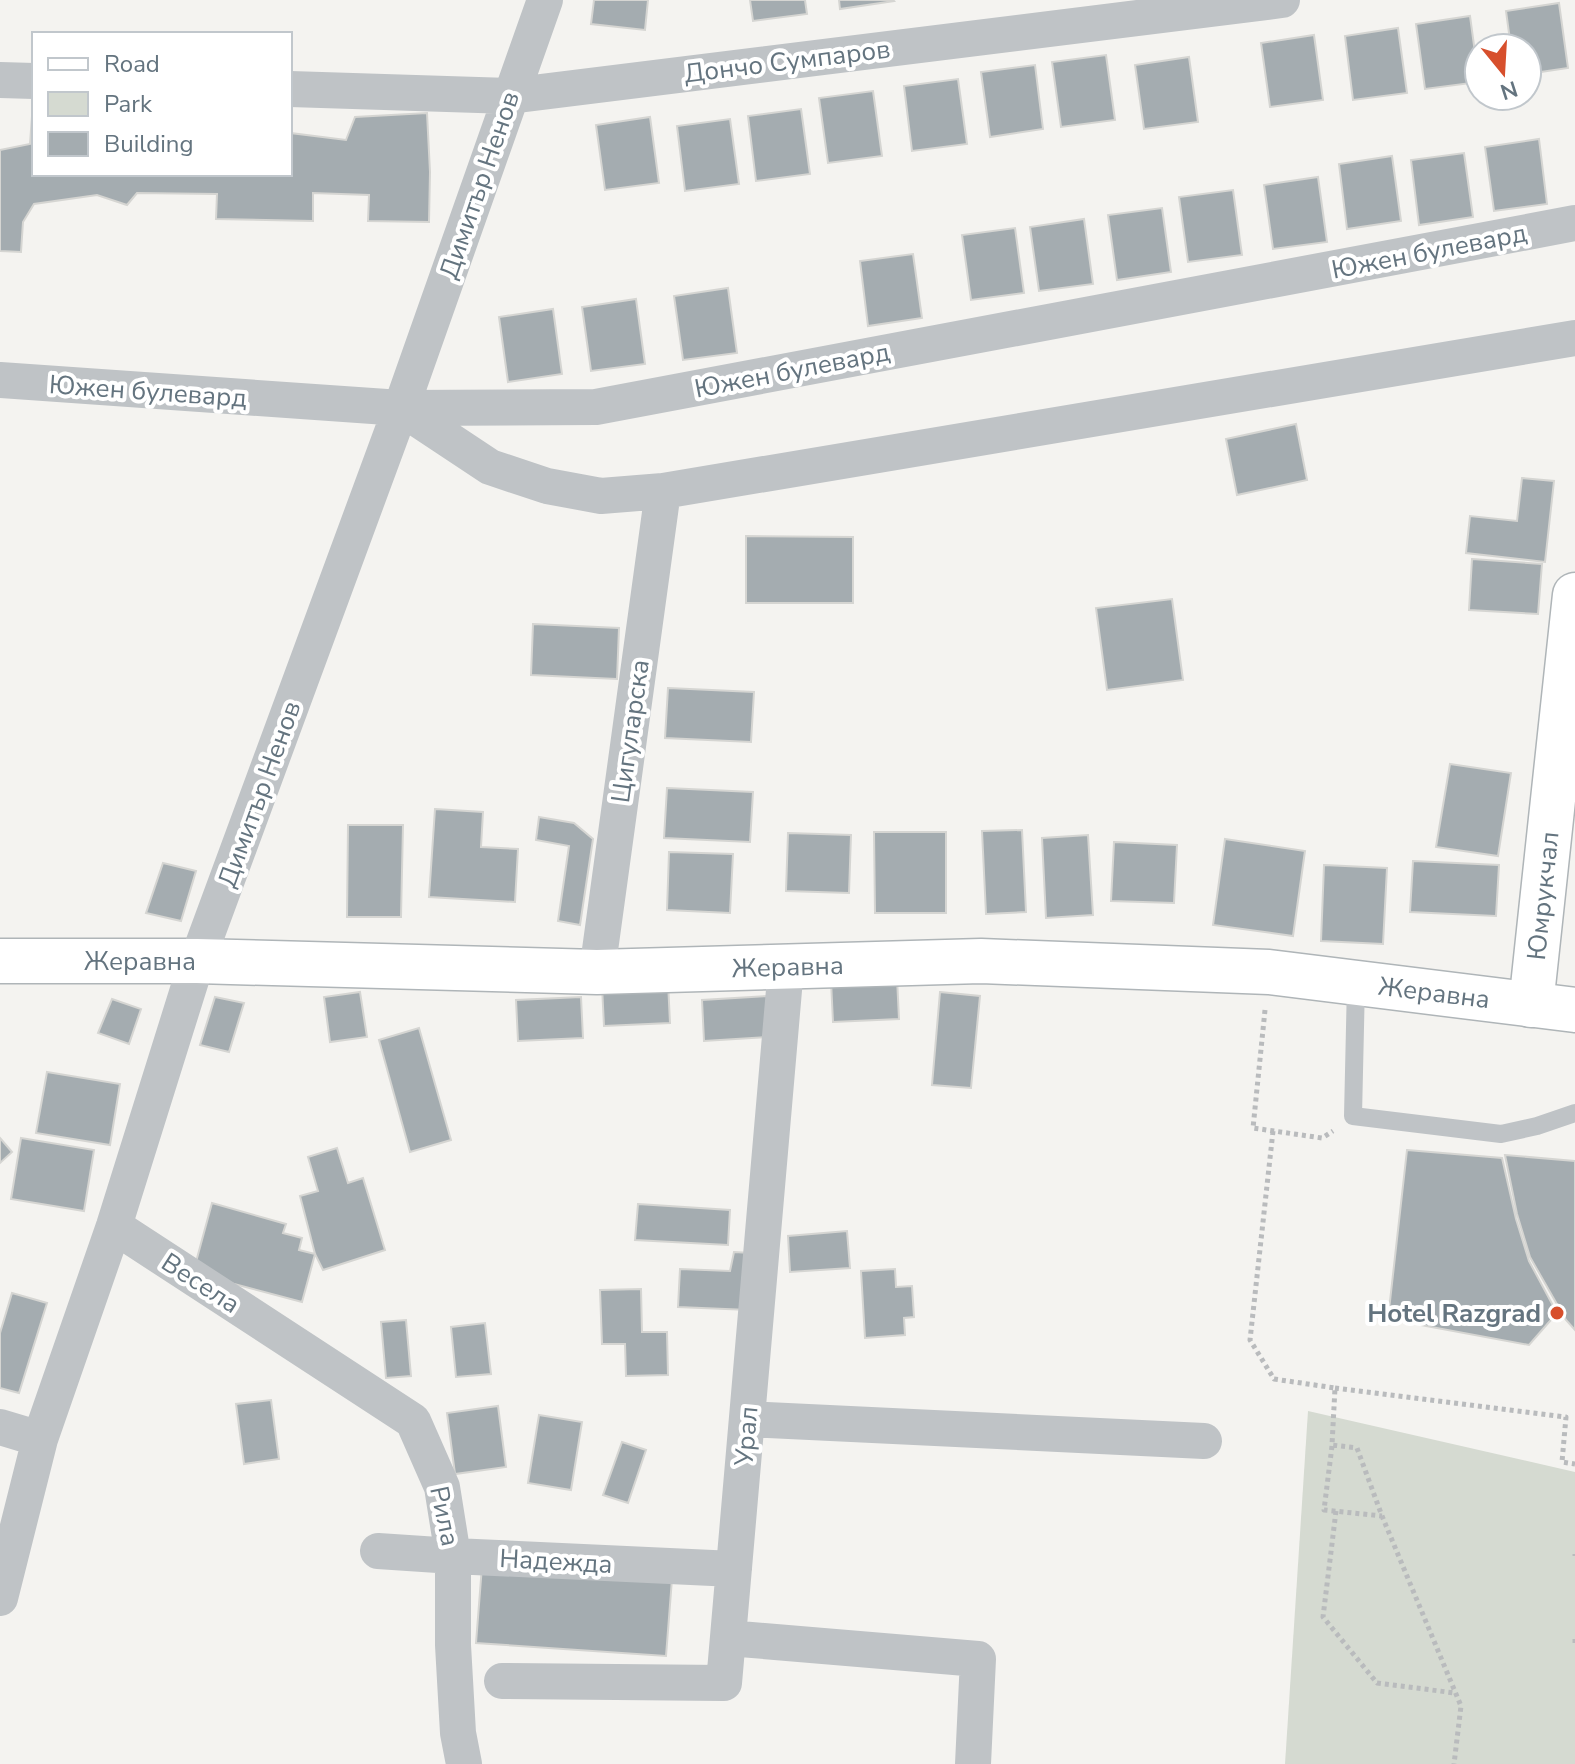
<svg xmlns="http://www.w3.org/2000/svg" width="1575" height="1764" viewBox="0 0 1575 1764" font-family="'Nunito Sans',sans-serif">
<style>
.green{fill:#d5dad1}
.building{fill:#a4acb0;stroke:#d5d5d2;stroke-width:2}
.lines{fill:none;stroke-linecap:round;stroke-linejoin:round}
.secondary-casing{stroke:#afb5b8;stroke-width:47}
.path{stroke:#b9bbbd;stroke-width:5;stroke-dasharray:4 4;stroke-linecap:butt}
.lane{stroke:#bfc3c6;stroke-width:18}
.street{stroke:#bfc3c6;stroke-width:36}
.secondary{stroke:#fff;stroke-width:44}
.poi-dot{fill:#d74f2c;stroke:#fff;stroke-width:3}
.labels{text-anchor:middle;stroke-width:8;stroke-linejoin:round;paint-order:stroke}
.street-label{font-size:26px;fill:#64747f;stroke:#fff}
.poi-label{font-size:26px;font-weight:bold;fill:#64747f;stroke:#fff;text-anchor:end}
</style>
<rect width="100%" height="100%" fill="#f4f3f0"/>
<path class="green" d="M1308 1411 1575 1472V1764H1285Z"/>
<path class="building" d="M594 0H648L645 30 591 24Z
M750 0H805L807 14 753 21Z
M839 0H893L894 1 840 9Z
M1559 3 1568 68 1527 74V48H1511L1506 11Z
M1470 16 1479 82 1425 89 1416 24Z
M1398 28 1407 93 1353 100 1345 36Z
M1314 35 1323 100 1270 107 1261 43Z
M1106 55 1115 120 1061 127 1052 62Z
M1189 57 1198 122 1144 129 1135 65Z
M1035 65 1043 129 990 137 981 72Z
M958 79 967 144 912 151 904 86Z
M873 91 882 156 828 163 819 98Z
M801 109 810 174 756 181 748 116Z
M427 113 430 172 429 222 368 221 369 195 313 193V221L216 219 217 194 137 193 127 205 97 195 34 204 23 222 21 252 0 251V150L30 144 32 116H34V174H290V133L346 140 355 117Z
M650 117 659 183 605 190 596 125Z
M730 119 739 184 685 191 677 126Z
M1539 139 1547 204 1494 211 1485 147Z
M1464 153 1473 217 1419 225 1411 160Z
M1392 156 1401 221 1347 229 1339 164Z
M1318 177 1327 242 1273 249 1264 185Z
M1233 190 1242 255 1188 262 1179 197Z
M1162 208 1171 272 1117 280 1108 215Z
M1084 219 1093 284 1039 291 1030 227Z
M1015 228 1024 293 971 300 962 235Z
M913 254 922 318 868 326 860 261Z
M728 288 737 353 683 360 674 296Z
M636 299 645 364 591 371 582 307Z
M553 309 562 374 508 382 499 317Z
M1296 424 1307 480 1237 495 1226 439Z
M1522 478 1554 481 1545 562 1466 553 1470 516 1517 521Z
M746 536 853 537V603H746Z
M1472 559 1542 564 1538 614 1469 610Z
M1172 599 1183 680 1107 690 1096 608Z
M533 624 619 628 617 679 531 675Z
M668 688 754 692 751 742 665 738Z
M1450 764 1511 773 1498 856 1436 847Z
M667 788 753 792 750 842 664 838Z
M435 809 483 812 481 847 518 849 515 902 429 897Z
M539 817 574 823 593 839 580 925 558 921 569 846 536 840Z
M348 825H403L401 917H347Z
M1022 830 1026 912 986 914 982 831Z
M874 832H946V913H875Z
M788 833 851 835 849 893 786 891Z
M1088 835 1093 915 1046 918 1042 838Z
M1225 839 1305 851 1293 936 1213 925Z
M1114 842 1177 845 1174 903 1111 901Z
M669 852 733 854 730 913 667 910Z
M1413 861 1499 865 1496 916 1410 912Z
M163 863 196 871 181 921 146 913Z
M1324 865 1387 868 1383 944 1321 941Z
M897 978 899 1019 833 1022 831 981Z
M668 982 670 1023 604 1026 602 986Z
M360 992 367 1037 330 1042 324 997Z
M940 992 980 996 971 1088 932 1085Z
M768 996 770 1037 704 1041 702 1000Z
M215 997 244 1003 229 1052 200 1045Z
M581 997 583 1038 518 1041 516 1000Z
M112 999 141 1009 129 1044 98 1033Z
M419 1028 451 1140 410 1152 379 1040Z
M47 1072 120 1084 110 1145 36 1133Z
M0 1138 12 1152 0 1163Z
M21 1138 94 1150 84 1211 11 1199Z
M337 1148 348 1183 363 1178 385 1250 323 1270 315 1254 300 1196 318 1191 308 1157Z
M1407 1150 1502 1158 1516 1219 1529 1261 1557 1313 1529 1345 1388 1319Z
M1505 1155 1575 1161V1330L1566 1320 1530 1257 1517 1214Z
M212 1203 286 1224 283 1233 302 1238 299 1250 315 1254 302 1302 193 1273Z
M638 1204 730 1210 728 1245 635 1240Z
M847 1231 850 1268 790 1272 788 1236Z
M734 1252 751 1253 749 1310 678 1307 680 1269 730 1271Z
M895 1269 896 1287 912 1286 914 1317 904 1318 905 1335 865 1338 861 1271Z
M641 1289 642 1332H667L668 1375 626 1376 625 1344H602L600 1290Z
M12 1293 47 1303 19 1393 0 1388V1333Z
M406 1320 411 1376 386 1378 381 1322Z
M485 1323 491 1374 456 1377 451 1327Z
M271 1400 279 1459 244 1464 236 1404Z
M498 1406 506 1467 455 1474 447 1413Z
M539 1415 582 1422 571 1490 528 1483Z
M622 1442 646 1450 628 1503 603 1495Z
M482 1566 672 1579 666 1656 476 1643Z"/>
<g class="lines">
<g class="secondary-casing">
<g id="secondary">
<path id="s1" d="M0 961H197L597 972 981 961 1269 972 1575 1010"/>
<path id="s2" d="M1531 1005 1575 595"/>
</g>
</g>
<path class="path" d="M1265 1010 1253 1128 1322 1138 1333 1131
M1273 1131 1250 1340 1274 1379 1335 1388 1332 1445 1357 1448 1382 1516 1461 1706 1454 1764
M1335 1388 1566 1417 1562 1462 1575 1464
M1332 1446 1324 1510 1382 1516
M1336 1511 1323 1617 1377 1683 1455 1693
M1575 1554V1556
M1575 1639V1645"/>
<path class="lane" d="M1356 983 1353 1116 1501 1134 1537 1126 1575 1113"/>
<path class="street" d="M0 80 34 81
M290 89 510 96 1282 0
M0 380 401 408 596 407 1575 223
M401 408 490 467 547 486 601 496 663 491 1575 338
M597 972 663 491
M114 1226 413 1421 442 1487 453 1556V1645L458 1733 464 1764
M747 1419 1204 1441
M0 1427 40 1439
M378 1551 453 1556 734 1569
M0 1598 40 1439 114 1226 197 961 401 408 545 0
M728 1638 978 1659 973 1764
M502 1681 724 1683 786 967"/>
<use href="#secondary" class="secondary"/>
</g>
<circle class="poi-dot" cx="1557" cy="1313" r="8"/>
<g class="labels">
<g class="street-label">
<text transform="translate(787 61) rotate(-7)" y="9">Дончо Сумпаров</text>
<text transform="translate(479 185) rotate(-71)" y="9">Димитър Ненов</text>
<text transform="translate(1429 251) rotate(-11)" y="9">Южен булевард</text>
<text transform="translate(792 370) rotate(-11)" y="9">Южен булевард</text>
<text transform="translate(148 391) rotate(4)" y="9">Южен булевард</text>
<text transform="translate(630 731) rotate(-82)" y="9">Цигуларска</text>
<text transform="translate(259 794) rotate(-70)" y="9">Димитър Ненов</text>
<text dy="9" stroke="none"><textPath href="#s2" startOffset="110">Юмрукчал</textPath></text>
<text dy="9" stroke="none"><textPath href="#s1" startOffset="140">Жеравна</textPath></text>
<text dy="9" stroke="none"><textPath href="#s1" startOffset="788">Жеравна</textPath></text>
<text dy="9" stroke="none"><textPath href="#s1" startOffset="1436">Жеравна</textPath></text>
<text transform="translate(201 1283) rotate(33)" y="9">Весела</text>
<text transform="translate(746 1436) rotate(-85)" y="9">Урал</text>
<text transform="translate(445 1516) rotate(78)" y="9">Рила</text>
<text transform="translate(556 1561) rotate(3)" y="9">Надежда</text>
</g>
<g class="poi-label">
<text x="1541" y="1322">Hotel Razgrad</text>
</g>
</g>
<rect x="32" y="32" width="260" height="144" fill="#ffffff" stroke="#c1c7cc" stroke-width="2"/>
<rect x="48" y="58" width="40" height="12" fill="#ffffff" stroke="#c1c7cc" stroke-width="2"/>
<text x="104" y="72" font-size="24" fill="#64747f">Road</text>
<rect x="48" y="92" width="40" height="24" fill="#d5dad1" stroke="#c1c7cc" stroke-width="2"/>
<text x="104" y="112" font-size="24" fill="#64747f">Park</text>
<rect x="48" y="132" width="40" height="24" fill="#a4acb0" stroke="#c1c7cc" stroke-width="2"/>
<text x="104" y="152" font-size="24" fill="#64747f">Building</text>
<g transform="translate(1503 72) rotate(162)"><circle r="38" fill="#ffffff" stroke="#c1c7cc" stroke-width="2"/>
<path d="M0-6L14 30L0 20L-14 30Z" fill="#d74f2c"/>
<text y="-12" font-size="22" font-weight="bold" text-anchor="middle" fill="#64747f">N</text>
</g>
</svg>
